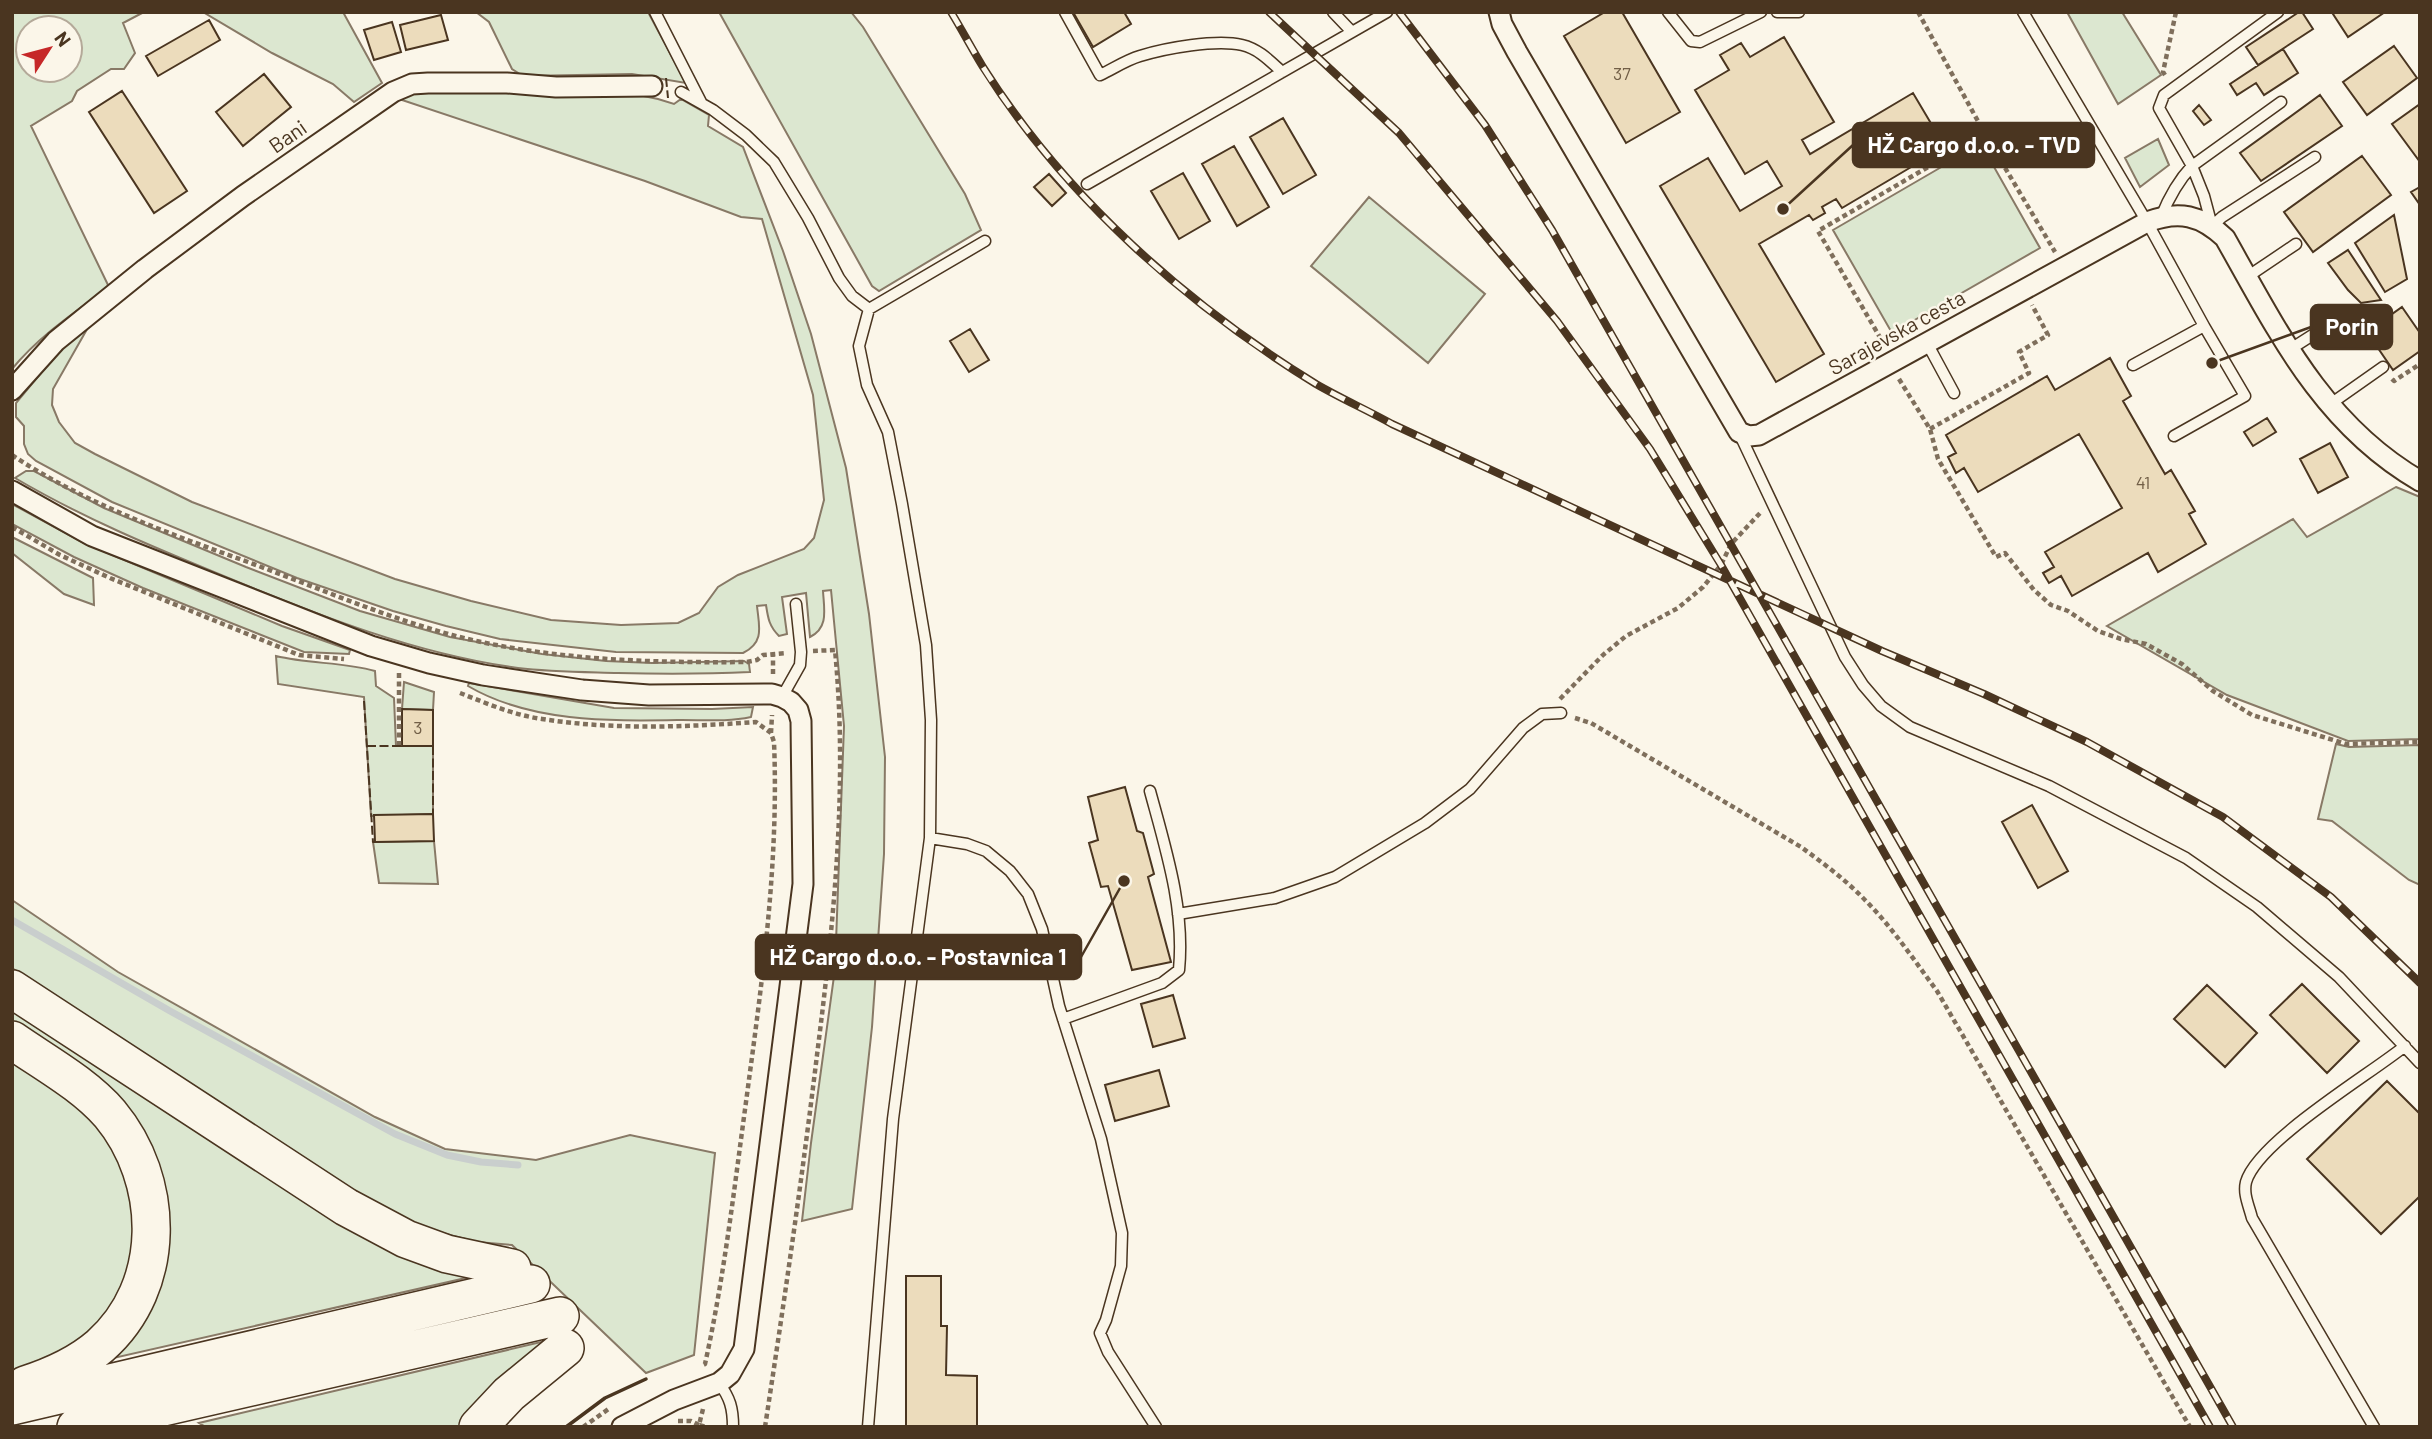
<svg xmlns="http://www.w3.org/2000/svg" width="2432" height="1439" viewBox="0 0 2432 1439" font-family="Barlow,sans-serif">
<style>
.green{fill:#dce7d0;stroke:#887966;stroke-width:2;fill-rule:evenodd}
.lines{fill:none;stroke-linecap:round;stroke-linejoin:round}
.stream{stroke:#c9cecd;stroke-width:7}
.building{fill:#ecdcbc;stroke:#4a3520;stroke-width:2}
.lane-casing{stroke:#4a3520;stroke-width:13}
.street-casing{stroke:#4a3520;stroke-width:23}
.highway-casing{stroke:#4a3520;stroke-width:40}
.path{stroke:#7f6f5c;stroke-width:4.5;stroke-dasharray:5 3.5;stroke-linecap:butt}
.lane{stroke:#fbf6e9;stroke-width:10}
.street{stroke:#fbf6e9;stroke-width:19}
.highway{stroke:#fbf6e9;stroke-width:37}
.rail-casing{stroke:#4a3520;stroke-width:8}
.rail{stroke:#fbf6e9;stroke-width:5;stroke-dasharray:16;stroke-linecap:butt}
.fence{stroke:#4a3520;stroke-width:2;stroke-dasharray:9 3.5;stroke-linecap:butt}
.wall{stroke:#4a3520;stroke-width:3.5}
.labels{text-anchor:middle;stroke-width:5;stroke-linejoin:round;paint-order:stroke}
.number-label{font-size:18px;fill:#725f47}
.street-label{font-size:21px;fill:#4a3520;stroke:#fbf6e9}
.leader{fill:none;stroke:#4a3520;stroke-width:2.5}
.callout-dot{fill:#4a3520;stroke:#fbf6e9;stroke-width:2.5}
.callout{fill:#4a3520;stroke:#4a3520;stroke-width:2.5}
.callout-label{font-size:23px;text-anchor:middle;font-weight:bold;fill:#fff}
</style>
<rect width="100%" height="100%" fill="#fbf6e9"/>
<path class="green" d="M12 12H144L123 23 135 53 124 69H111L77 91 72 101 31 126 109 287C75 312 39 336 12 369ZM28 28H70V70H28Z
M203 12H343L382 83 354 102 333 84 272 53Z
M476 12H648L686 83 632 74 523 76 512 69 489 22Z
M719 12H851L863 27 965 194 981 230 879 291 872 286Z
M2067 12H2122L2161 75 2118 104Z
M415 90 624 92 658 99 674 104 681 99 709 115 708 126 743 147 783 251 811 334 846 468 869 614 885 757 884 854 872 1027 852 1209 802 1221 811 1143 835 969 844 726 831 590 823 591C824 609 829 628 810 637L806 593 782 597 787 634 779 636C769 626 768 618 766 605L757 606C759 626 765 642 743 653L616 652 500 639 446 626 393 611 297 578 112 502 36 461 28 454 24 444V426L16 417V403L64 345 90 324 53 389 52 405 59 422 75 443 95 454 192 502 395 579 471 601 551 620 621 625 678 623 699 613 718 587 738 575 804 549 814 538 824 500 813 395 762 219 741 217 645 181 393 97Z
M2158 139 2169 165 2140 187 2125 158Z
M1981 144 2040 248 1892 333 1833 230Z
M1369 197 1485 294 1428 363 1311 266Z
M26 471H34L104 508 246 567 360 611 450 637 542 654 606 661 652 663 744 661 749 664 750 672C706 674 663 674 618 673 585 672 551 672 518 668 416 654 320 616 226 577 153 547 83 518 15 478Z
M2396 487 2420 497V739L2348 741 2227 695 2107 626 2293 519 2307 537Z
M12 504 84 543 282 626 350 650 349 654 304 652 143 588 74 557 12 524Z
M12 537 93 578 94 605 64 594 12 553Z
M276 656C309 664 343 662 375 671L376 686 394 698 396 746H433V814L371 816 364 697 278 684Z
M404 682 434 692 433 710 402 709Z
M469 683 614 708 712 709 753 707 751 717C728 722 705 720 682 720 611 721 531 723 468 686Z
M2336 744 2349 747 2420 745V885L2409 880 2332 821 2318 819Z
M434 841 438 884 379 883 373 842Z
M12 900 118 972 375 1117 445 1149 536 1160 630 1135 715 1153 694 1355 646 1373 512 1245 477 1242 423 1228 346 1189 12 968Z
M12 1004 479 1275 105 1360 162 1194 12 1027Z
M12 1057 77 1099 125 1158 140 1248 99 1331 12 1377Z
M558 1338 466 1427H206L199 1423Z"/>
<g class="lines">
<path class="stream" d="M12 920 170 1011 395 1134 447 1155 481 1162 518 1165"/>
</g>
<path class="building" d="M1073 12H1124L1131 24 1093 47Z
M1605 12H1622L1680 112 1626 143 1564 36Z
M2299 12H2302L2313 29 2258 65 2246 47Z
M2336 12H2385L2348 37 2333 14Z
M441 15 448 40 406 50 400 25Z
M209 20 220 40 158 76 146 56Z
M392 22 401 52 374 60 364 30Z
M1784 37 1834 122 1802 140 1810 154 1913 93 1945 147 1842 208 1836 199 1822 207 1825 213 1813 220 1809 215 1759 244 1824 354 1776 382 1660 186 1708 158 1740 211 1782 186 1767 161 1745 174 1695 90 1729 70 1720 55 1741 43 1750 57Z
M2394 46 2417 78 2367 115 2343 82Z
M2283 49 2298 73 2264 95 2256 83 2237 95 2230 84Z
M264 74 291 107 243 146 216 112Z
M122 91 187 191 154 213 89 112Z
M2320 95 2342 126 2261 181 2240 153Z
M2420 104V162L2392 124Z
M2199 105 2211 120 2204 125 2193 111Z
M1283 118 1316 175 1283 194 1250 137Z
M1234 146 1269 207 1237 226 1202 164Z
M2362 156 2391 195 2313 252 2284 212Z
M1183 173 1210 221 1179 239 1151 191Z
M1049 174 1066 193 1052 206 1034 187Z
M2420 187V205L2411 192Z
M2394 215 2407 279 2385 292 2355 243Z
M2348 250 2381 300 2361 303 2348 290 2328 263Z
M2402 307 2420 333V351L2393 370 2367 332Z
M970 329 989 360 969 372 950 341Z
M2110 358 2131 396 2123 401 2165 474 2171 470 2195 511 2189 514 2206 544 2158 572 2148 553 2072 596 2061 576 2049 583 2043 573 2054 567 2045 552 2122 508 2079 434 1978 492 1964 468 1956 473 1948 457 1956 453 1946 435 2047 376 2055 390Z
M2267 418 2276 432 2253 446 2244 432Z
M2330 443 2348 477 2318 493 2300 459Z
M402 709 433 710V746H402Z
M1125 787 1137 831 1143 833 1154 874 1148 877 1171 962 1132 970 1108 886 1101 887 1089 843 1098 840 1088 797Z
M2032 805 2068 871 2038 888 2002 822Z
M433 814 434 841 375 842 374 815Z
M2302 984 2359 1041 2327 1073 2270 1015Z
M2207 985 2257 1033 2225 1067 2174 1019Z
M1173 995 1185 1038 1153 1047 1141 1004Z
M1159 1070 1169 1106 1115 1121 1105 1085Z
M2387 1081 2420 1114V1196L2381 1234 2307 1159Z
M906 1276H941V1326H947L946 1375 977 1376V1427H906Z"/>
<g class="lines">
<g class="lane-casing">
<path id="lane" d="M655 12 701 102
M1065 12 1100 75C1113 69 1126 60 1140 56 1166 48 1216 39 1242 45 1259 49 1270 61 1282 72
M1333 12 1352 32
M1668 12 1691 41 1700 42 1761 12
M1777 12H1799
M2023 12 2147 222 2204 326 2133 365
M2278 12 2164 95 2159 108 2192 166 2204 196 2212 226 2222 217 2315 157
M681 92 713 110 746 135 774 162 808 218 839 278 852 296 869 309
M1087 184 1387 12
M2161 217C2169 197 2178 181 2192 166L2281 102
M2247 277 2296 244
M1927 343 1954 393
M2289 350 2344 315
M2329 405 2383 367
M1740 435 1845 657 1863 685 1881 706 1910 727 2049 786 2186 858 2257 907 2339 977 2420 1063
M2174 436 2245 396 2204 326
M782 697 800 665 801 652 796 604
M930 838 967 844 986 851 1010 871 1028 894 1042 929 1059 1006 1101 1139 1122 1233 1121 1266 1106 1320 1100 1333 1108 1352 1156 1427
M1178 914 1275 898 1335 877 1425 823 1470 789 1523 728 1542 714 1561 713
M1063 1019 1162 983 1179 970C1185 909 1166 850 1150 791
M719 1383C730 1398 733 1408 733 1427
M868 1427 893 1119 930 838 931 720 926 645 902 504 888 432 867 385 859 346 869 309 985 241
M2374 1427 2252 1218C2249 1206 2243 1194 2246 1182 2258 1141 2369 1075 2405 1046"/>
</g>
<g class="street-casing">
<path id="street" d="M1499 12 1502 24 1517 52 1739 432 1749 436 1759 435 2147 222C2179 210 2201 215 2225 238 2278 332 2323 425 2420 481
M12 390 56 341 145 269 243 196 393 92 412 84 428 83H507L556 87 652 86
M12 491 92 536 371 646 429 663 483 675 582 690 649 695 772 694 782 697 791 702 798 710 801 721 803 884 744 1349 730 1374 719 1383 674 1400 622 1427"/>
</g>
<g class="highway-casing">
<path id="highway" d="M12 989 346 1207 406 1239 447 1254 512 1268
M12 1040C45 1063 84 1084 110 1114 165 1180 168 1286 100 1346 78 1365 53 1376 25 1385
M12 1406 531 1284
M76 1427 560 1316
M478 1427 509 1394 565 1348"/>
</g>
<path class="path" d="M1918 12 1985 134 2055 252
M2165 75 2163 72 2176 12
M1885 346 1818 231 1985 134
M1899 379 1930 429 1938 459 1996 557 2005 553 2034 590 2051 605 2068 611 2098 631 2121 639 2146 644 2182 664 2213 691 2252 715 2346 744 2420 742
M2392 379 2394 381 2420 364
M1930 429 2029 373 2019 352 2048 335 2032 305
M12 455C84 503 167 533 248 562 316 587 382 616 452 635 547 660 649 663 747 662L757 660 763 655 787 653
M12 527 60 555 110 578 299 655 344 659
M773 674V654
M460 693C486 703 513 715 542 719 612 730 686 727 756 722L771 733 774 742C779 863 762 982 746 1102 734 1190 724 1278 705 1364L701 1366
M1560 699 1603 655 1626 636 1678 608 1703 587 1721 565 1731 544 1761 512
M1575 718 1591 723 1801 847C1823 863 1846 880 1865 900 1892 927 1914 960 1937 991L2190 1427
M771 733 772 715
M399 746V673
M703 1409 699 1425 706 1427
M678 1421H691L699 1425
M583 1427 610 1408
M765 1427C784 1303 802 1179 817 1055 834 920 848 785 835 650L813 651"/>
<use href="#lane" class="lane"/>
<use href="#street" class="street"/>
<use href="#highway" class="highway"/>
<g class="rail-casing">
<path id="rail" d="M951 12C962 30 972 49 983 67 1065 197 1186 304 1316 384 1340 398 1367 410 1392 424L1882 651 1984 694 2087 742 2223 817 2331 897 2420 983
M1269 12 1399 133 1557 321 1650 449 1721 565 2210 1427
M1399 12 1485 125 1552 230 2233 1427"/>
</g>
<use href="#rail" class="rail"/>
<path class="fence" d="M666 78 668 98
M364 701 373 842H375
M367 746H402
M433 746V814"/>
<path class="wall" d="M566 1427 605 1398 646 1379"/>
</g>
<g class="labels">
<g class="number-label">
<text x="1622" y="80">37</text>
<text x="2143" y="489">41</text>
<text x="418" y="734">3</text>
</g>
<g class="street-label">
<text transform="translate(288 137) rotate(-35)" y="7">Bani</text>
<text transform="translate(1897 333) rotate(-29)" y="7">Sarajevska cesta</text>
</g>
</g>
<path class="leader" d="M1783 209L1853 145M2212 363L2311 327M1124 881L1081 957"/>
<g class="callout-dot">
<circle cx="1783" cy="209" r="7"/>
<circle cx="2212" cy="363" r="7"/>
<circle cx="1124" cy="881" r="7"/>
</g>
<g class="callout">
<rect x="1853" y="123" width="241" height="44" rx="7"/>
<rect x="2311" y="305" width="81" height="44" rx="7"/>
<rect x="756" y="935" width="325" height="44" rx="7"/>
</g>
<g class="callout-label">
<text x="1974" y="153">HŽ Cargo d.o.o. - TVD</text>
<text x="2352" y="335">Porin</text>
<text x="918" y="965">HŽ Cargo d.o.o. - Postavnica 1</text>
</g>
<rect width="2432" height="1439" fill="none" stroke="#4a3520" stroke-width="28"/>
<g transform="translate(49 49) rotate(54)"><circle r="33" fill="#fbf6e9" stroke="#b4a999" stroke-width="2"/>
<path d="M0-5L12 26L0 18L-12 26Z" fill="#c62828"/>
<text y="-10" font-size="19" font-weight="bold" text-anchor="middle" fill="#4a3520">N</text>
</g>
</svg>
